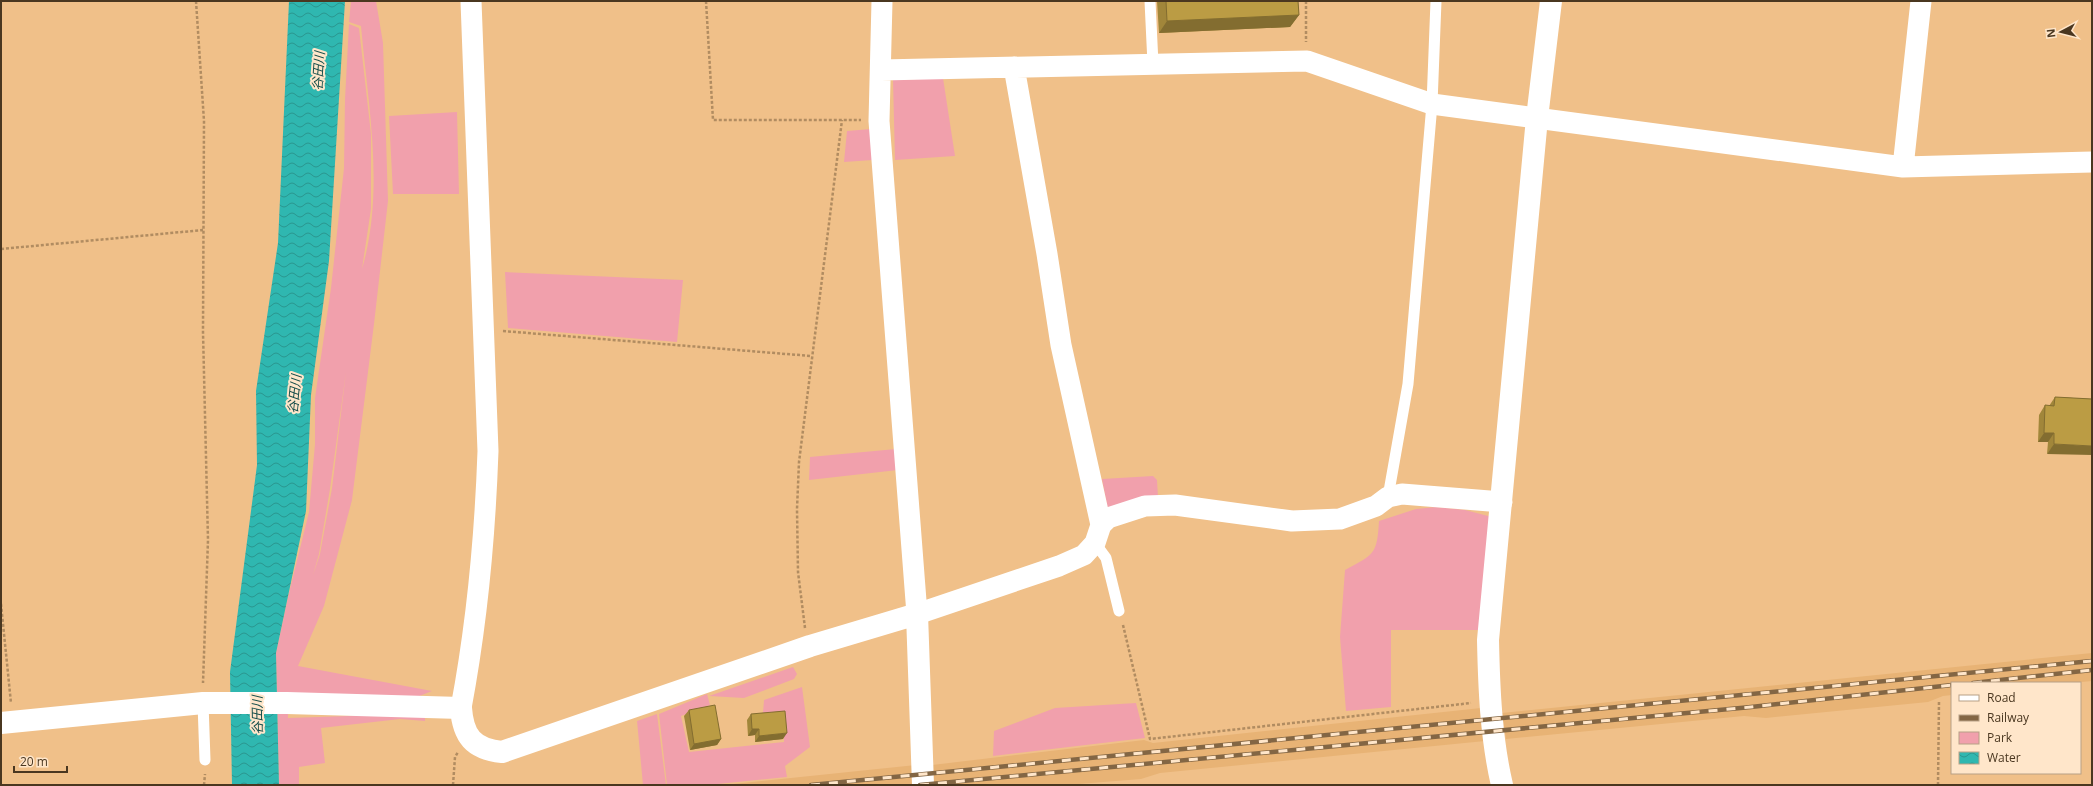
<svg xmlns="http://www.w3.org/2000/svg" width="2093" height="786" viewBox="0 0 2093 786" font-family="'Open Sans','Noto Sans JP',sans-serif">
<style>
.built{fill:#e8b375}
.green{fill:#f1a0ac;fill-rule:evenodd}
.water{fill:url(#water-waves)}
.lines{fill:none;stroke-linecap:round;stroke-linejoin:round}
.path{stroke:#b18c61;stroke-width:2.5;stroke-dasharray:3 2;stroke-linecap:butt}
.lane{stroke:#fff;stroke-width:11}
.street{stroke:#fff;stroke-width:21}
.secondary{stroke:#fff;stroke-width:22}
.rail-casing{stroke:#836644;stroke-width:4.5}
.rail{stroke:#ffe6ca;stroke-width:3;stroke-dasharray:9;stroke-linecap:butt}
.wall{fill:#a1863a}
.shaded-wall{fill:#836d30}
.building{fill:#bb9c44;stroke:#836d30}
.labels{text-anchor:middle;stroke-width:4;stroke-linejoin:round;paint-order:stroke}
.water-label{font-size:13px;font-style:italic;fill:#154d4a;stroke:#ffe6ca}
</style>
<defs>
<pattern id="water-waves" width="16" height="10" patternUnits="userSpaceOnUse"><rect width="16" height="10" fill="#2fb7b0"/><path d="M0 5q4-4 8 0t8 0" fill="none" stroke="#2a968f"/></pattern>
</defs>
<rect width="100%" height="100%" fill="#f0c089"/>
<path class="built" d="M2092 653V681L2071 683H1952V695L1943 696 1928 702 1766 718 1744 716 1506 739 1502 713Z
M1481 708 1485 741 1160 773 1141 779 1066 785H933L932 765 1144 740 1153 743Z
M916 765V785H724Z"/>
<path class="green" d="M351 1H376L383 43 388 201 374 324 352 500 324 606 298 666 432 691 417 697H288V718L410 714 425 718V721L400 719 321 728 325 763 299 767V785H279L276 653 288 597 309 512 315 444V398L331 288 344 168 345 99 349 24 359 28 371 134V209L362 269C385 190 368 106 361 26L349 22ZM346 372 332 488 320 554 313 575 319 554 330 489Z
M943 78 955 156 895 160 893 80Z
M457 112 459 194H393L389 116Z
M871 129 873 160 844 162 847 131Z
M505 272 683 280 677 342 508 328Z
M896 449 898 470 809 480 810 457Z
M1153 476 1157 480 1158 497 1108 510 1102 479Z
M1436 507 1465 510 1492 517 1480 630H1391V707L1346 711 1340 637 1345 570C1374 554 1377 555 1379 521L1416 509Z
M793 667 797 674 794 679 744 698 709 696Z
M802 687 810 747 785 766 787 777 708 785H667L659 714 707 694 710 705 681 716 689 752 784 742 783 716 763 713 764 700Z
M1136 703 1145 738 993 756 994 731 1055 708Z
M657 714 666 785H643L637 721Z"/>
<path class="water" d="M289 1H345L329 261 311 395 306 511 276 653 279 785H232L230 672 257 465 256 391 278 243Z"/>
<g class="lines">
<path class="path" d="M196 1 204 121 203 332 208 540 203 683
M706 1 713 120H861
M1306 1V42
M1 249 203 230
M503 331 811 356
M1 604 11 703
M1123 625 1150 739 1471 703
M805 628 798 572 797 509 799 462 842 120
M204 785 205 774
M453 785 455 757 458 752
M1938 785 1939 701"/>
<path class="lane" d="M1150 1 1153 64
M1388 497 1408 384 1432 104 1436 1
M1095 543 1106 558 1119 611
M203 703 205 760"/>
<path class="street" d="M882 1 879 121 917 614 1059 566 1084 555 1095 543 1101 525 1108 518 1145 506 1175 505 1292 521 1340 519 1376 506 1388 497 1402 494 1502 502
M1014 67 1047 254 1061 345 1101 525
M881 70 1307 61 1432 104 1903 167 2092 162
M1903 167 1921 1
M461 708C477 623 485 537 488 451L471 1"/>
<path class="secondary" d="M1 723 203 703H287L461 708C463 736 473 749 502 752L810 646 917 614 923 785
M1502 785C1491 738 1489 688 1488 640L1537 118 1551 1"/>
<g class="rail-casing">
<path id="rail" d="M1973 683 2092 670
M811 785 2092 661
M920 785 1751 707 1952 685"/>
</g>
<use href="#rail" class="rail"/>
</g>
<path class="wall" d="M1157 1H1298L1299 15 1290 27 1159 33Z
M2055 397 2092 399 2047 454 2048 442H2038L2039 415 2045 405 2049 406Z
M689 710 721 739 717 745 690 750 684 716Z
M751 714 783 739 755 742V735L748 736 747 720Z"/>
<path class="shaded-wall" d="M1299 15 1290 27 1159 33 1167 21Z
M2044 433H2054L2048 442H2038Z
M2054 444 2092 446V455L2047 454Z
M752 729H759L755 735 748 736Z
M787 733 783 739 755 742 759 736Z
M721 739 717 745 690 750 694 744Z"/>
<path class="building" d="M1166 1H1298L1299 15 1167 21Z
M2055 397 2092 399V446L2054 444V433H2044L2045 405 2054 406Z
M715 705 721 739 694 744 689 710Z
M785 711 787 733 759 736V729H752L751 714Z"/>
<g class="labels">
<g class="water-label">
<text transform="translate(318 71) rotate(-86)" y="5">谷田川</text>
<text transform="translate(294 394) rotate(-84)" y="5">谷田川</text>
<text transform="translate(257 715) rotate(-91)" y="5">谷田川</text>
</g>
</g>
<rect width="2093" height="786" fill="none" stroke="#4a3720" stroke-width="4"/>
<rect x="1951" y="682" width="130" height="92" fill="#ffe6ca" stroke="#b7a086"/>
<rect x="1959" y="695" width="20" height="6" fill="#ffffff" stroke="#b7a086"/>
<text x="1987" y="702" font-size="12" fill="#4a3720">Road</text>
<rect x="1959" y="715" width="20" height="6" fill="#836644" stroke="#b7a086"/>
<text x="1987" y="722" font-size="12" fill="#4a3720">Railway</text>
<rect x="1959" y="732" width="20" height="12" fill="#f1a0ac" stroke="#b7a086"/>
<text x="1987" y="742" font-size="12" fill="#4a3720">Park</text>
<rect x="1959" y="752" width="20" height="12" fill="url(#water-waves)" stroke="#b7a086"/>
<text x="1987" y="762" font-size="12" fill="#4a3720">Water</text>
<g transform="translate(2061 32) rotate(263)" stroke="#ffe6ca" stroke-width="3" paint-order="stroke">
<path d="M0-3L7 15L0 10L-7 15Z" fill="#4a3720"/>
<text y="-6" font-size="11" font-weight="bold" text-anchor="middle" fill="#4a3720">N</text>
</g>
<path d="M14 766v6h53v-6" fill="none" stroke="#4a3720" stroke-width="2"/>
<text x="20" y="766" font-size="12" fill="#4a3720" stroke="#ffe6ca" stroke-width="3" paint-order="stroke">20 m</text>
</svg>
